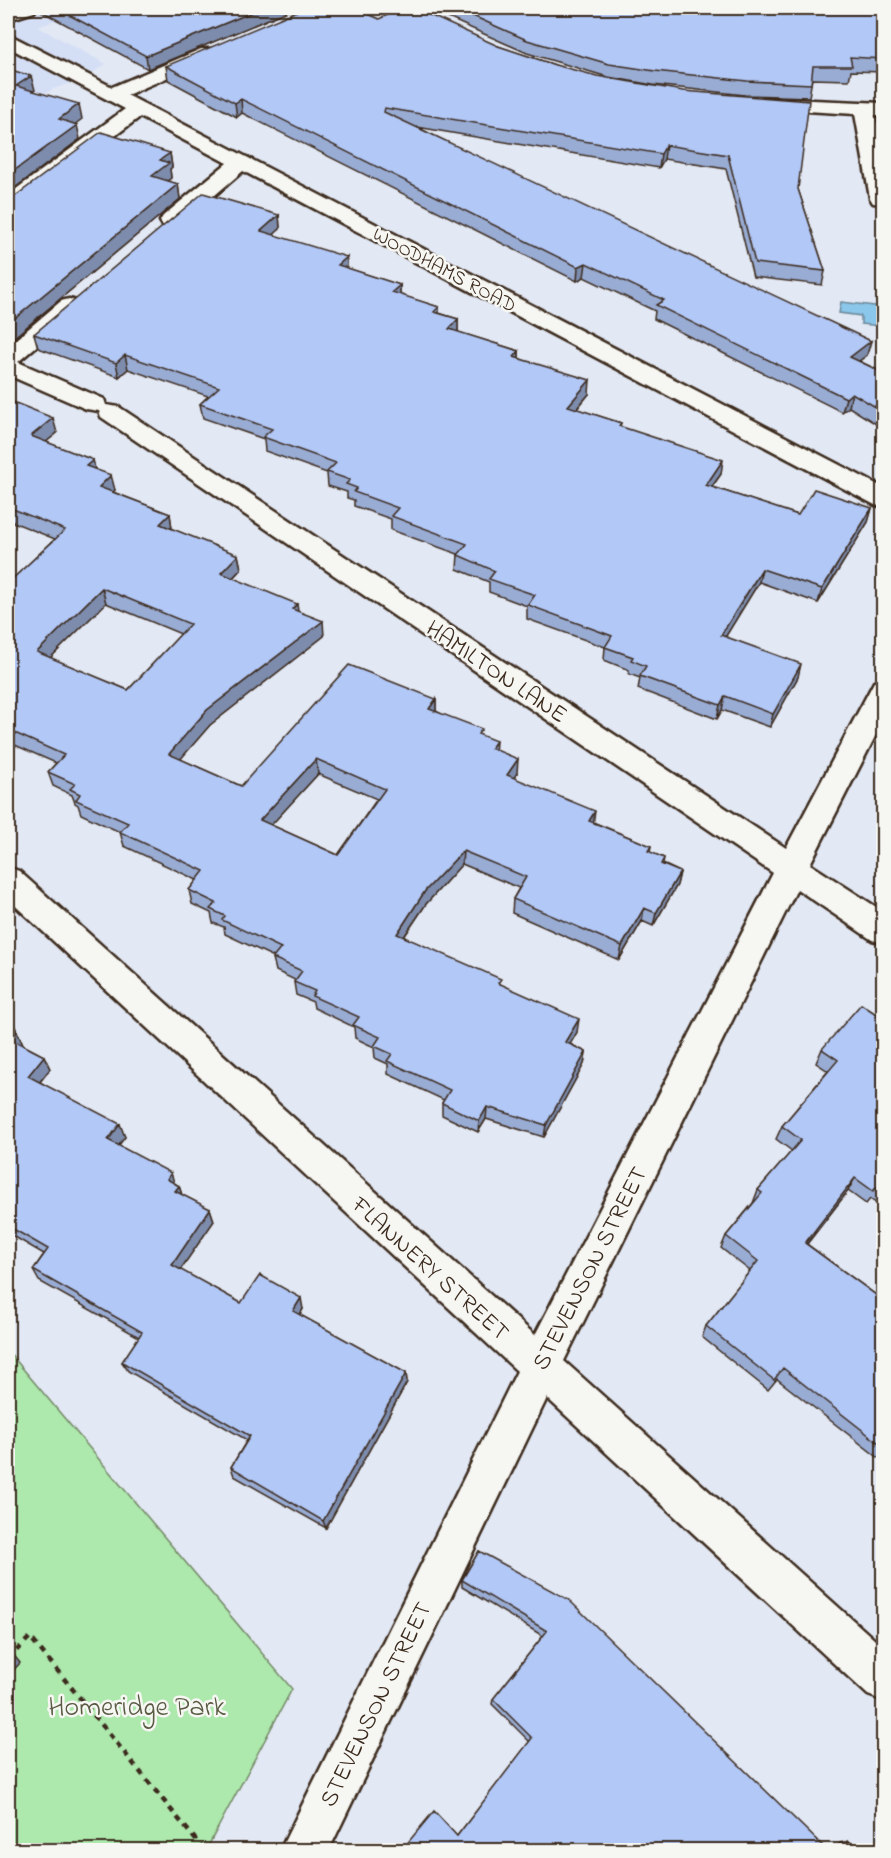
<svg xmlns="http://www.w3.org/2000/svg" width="891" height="1858" viewBox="0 0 891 1858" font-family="'Indie Flower',sans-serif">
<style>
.built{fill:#d4def5}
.green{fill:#ade8ad;stroke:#748966;stroke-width:1.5}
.water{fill:#8bc6eb;stroke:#6b8899;stroke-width:1.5}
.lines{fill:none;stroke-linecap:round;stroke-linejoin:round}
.minor-casing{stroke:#3b2a1e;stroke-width:5}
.path{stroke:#3b2a1e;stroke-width:4.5;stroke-dasharray:6 6;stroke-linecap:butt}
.minor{fill:#f6f6f2;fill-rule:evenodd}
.wall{fill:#99acd4;stroke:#3b2a1e;stroke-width:1.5;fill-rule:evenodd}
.shaded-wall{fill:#7d8cad;stroke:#3b2a1e;stroke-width:1.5}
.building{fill:#b2c8f7;stroke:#3b2a1e;stroke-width:1.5;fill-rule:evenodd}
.labels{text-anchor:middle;stroke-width:5;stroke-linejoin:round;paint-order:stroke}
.far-street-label{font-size:20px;fill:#3b2a1e;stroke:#f6f6f2}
.street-label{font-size:24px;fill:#3b2a1e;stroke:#f6f6f2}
.near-park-label{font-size:28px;fill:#585a42;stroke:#f6f6f2}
</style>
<rect width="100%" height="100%" fill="#e2e8f4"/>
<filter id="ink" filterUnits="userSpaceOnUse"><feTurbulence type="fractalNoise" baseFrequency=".0167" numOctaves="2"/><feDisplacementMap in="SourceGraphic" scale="12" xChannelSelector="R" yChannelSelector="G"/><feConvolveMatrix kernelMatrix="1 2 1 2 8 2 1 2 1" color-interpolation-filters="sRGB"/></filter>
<g filter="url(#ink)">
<path class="built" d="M8 8H87L38 27 106 64 83 79 53 89 8 119Z"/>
<path class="green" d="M8 1351 292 1689 206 1850H8Z"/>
<path class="water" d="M841 302 883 307 882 326 861 324V316L839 313Z"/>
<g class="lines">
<g class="minor-casing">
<path id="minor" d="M12 8H37L34 12 8 20V9Z
M8 34 112 87 201 49H215L217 53 215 57 127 95 884 488V507L875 505 243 171 179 226 171 227 163 226 160 221 163 216 227 163 140 117 16 210 8 211V195L125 109 8 47Z
M765 98 884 103V115H875L884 157V204L873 203 870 198 855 114 758 108 755 104 758 100Z
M69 299 77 301 80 306 77 311 18 362 104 399 106 405 119 407 786 848 874 682 884 679V719L810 864 884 912V943L872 940 797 889 564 1361 884 1648V1701L868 1695 547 1398 329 1850H280L517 1371 8 899V867L19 871 535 1335 773 873 101 417 99 411 86 409 8 375V346L61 301Z"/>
</g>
<path class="path" d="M8 1659 30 1637 204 1850"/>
<use href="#minor" class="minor"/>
</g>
<path class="wall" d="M38 8H295L148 69 39 10Z
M428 8H884V72L851 71 849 80 812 79 809 97 745 95 653 85 608 77 527 53 428 9Z
M379 19 498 46 555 65 798 189 825 271 822 285 753 277 726 169 664 159 659 168 417 127 867 355 859 361 884 373V429L849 407 842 412 654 319 655 311 584 277 577 281 242 113 237 117 168 80 166 66Z
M170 153 172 167 170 169 171 178 167 181 178 184 180 199 12 339 8 338V198L14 197Z
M279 215 280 229 273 235 347 268 400 285V295L439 307V313L458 319V332L519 351V358L589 394 577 409 621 423 620 427 721 474 712 487 798 515 872 508 868 522 818 603 759 582 725 637 798 677 770 727 722 710 717 719 638 689 640 678 629 674V670L604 660 605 647 527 619V606L489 592V582L457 569 458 554 391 530V519L354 506V500L347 498V492L328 486 327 473 265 451 264 439 203 418 200 404 208 396 128 369 119 377 38 348 34 334Z
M8 400 57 433 46 442 93 460 95 469 115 490 113 492 170 514 172 529 238 555 241 569 233 578 298 612 324 636 210 725 180 759 241 786 436 699V711L482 736 517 773 514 778 593 822 651 846 650 852 664 858 663 864 680 872 677 885 653 926 642 921 619 960 512 913 513 899 519 888 462 864 426 904 404 937 500 984 577 1032 570 1044 586 1052 584 1064 544 1137 486 1119 478 1132 442 1115V1103L444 1100 388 1074V1064L375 1058 374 1047 355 1038 354 1027 314 1008 313 1002 296 995 294 982 295 980 276 971 273 958 274 957 225 934 224 927 213 923 211 913 192 904 189 890 197 880 124 846 120 832 81 814 78 805 75 803 72 795 53 786 48 772 56 763 8 742V583L55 539 8 520ZM106 603 181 634 128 690 50 658ZM318 774 377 799 338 855 271 825Z
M8 1016 11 1018 23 1045 44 1056 50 1069 40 1082 125 1137 118 1146 179 1186 182 1195 210 1209 214 1221 180 1270 241 1303 303 1309 300 1315 406 1373 407 1382 326 1528 234 1476 231 1467 247 1440 128 1371 122 1362 139 1337 39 1281 33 1270 44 1254 8 1233Z
M884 1019V1209L870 1199 866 1204 848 1191 807 1244 884 1301V1462L777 1379 768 1390 702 1337 706 1326 750 1271 721 1248 726 1236 753 1203 758 1190 792 1151 776 1139 782 1126 828 1071 816 1063 822 1049Z
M479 1551 828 1851H409L405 1846 457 1836 530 1742 492 1704 493 1699 543 1636 462 1587V1580Z
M849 1841 859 1851H835L840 1843Z"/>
<path class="shaded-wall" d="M262 8H295L148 69 146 56Z
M31 76 35 90 19 100 16 86Z
M241 99 242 113 237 117 235 103Z
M79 104 82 119 62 134 59 119Z
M77 125 80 139 8 193V175Z
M666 145 664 159 659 168 661 154Z
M170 153 172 167 170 169 171 178 154 191 152 176 160 160Z
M178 184 180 199 12 339 8 324Z
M279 215 280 229 262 245 261 231Z
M347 257V271L338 265Z
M586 263 584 277 577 281 578 267Z
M400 285V298L392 292Z
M458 319V333L449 329Z
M871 341 867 355 846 371 850 357Z
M519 351V365L514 357Z
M125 355 128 369 119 377 116 363Z
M590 380 589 394 567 420 568 406Z
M852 393 849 407 842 412 846 398Z
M53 418 57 433 35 451 31 436Z
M93 460 96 475 86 466Z
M723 460 721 474 703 499 706 485Z
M111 475 115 490 102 502 99 487Z
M872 508 868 522 818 603 822 589Z
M170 514 172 529 160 524Z
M238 555 241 569 223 588 221 573Z
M762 569 759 582 718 649 721 635Z
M102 588 106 603 41 667 37 652Z
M297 604 299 618 292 609Z
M323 621 324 636 210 725 172 769 169 754 207 710Z
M801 664 798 677 770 727 773 714Z
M725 696 722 710 717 719 720 705Z
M436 699V713L429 709Z
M496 741 495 755 491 748Z
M316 759 318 774 263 834 260 820Z
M518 759 517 773 507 789V775Z
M595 811 593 825 589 821Z
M463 851 462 864 426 904 397 947V934L425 891Z
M680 872 677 885 653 926 656 913Z
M644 908 642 921 619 960 622 946Z
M11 1018 23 1045 17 1052 8 1033V1023Z
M579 1019 577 1032 564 1055 565 1042Z
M586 1052 584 1064 544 1137 546 1125Z
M44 1056 50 1069 34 1089 28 1076Z
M487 1107 486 1119 478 1132 479 1121Z
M120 1124 125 1137 113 1153 108 1140Z
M171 1173 175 1185 167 1179Z
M855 1178 848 1191 799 1254 805 1243Z
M179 1186 183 1198 175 1191Z
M210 1209 214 1221 176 1276 172 1265Z
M301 1298 303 1309 296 1321 293 1311Z
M406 1373 407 1382 326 1528 323 1521Z
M8 1648 20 1663 8 1676Z"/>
<path class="building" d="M56 8H262L146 56Z
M304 8H355L379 19 403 8H414L498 46 555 65 597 76 683 91 809 101 798 189 825 271 755 263 728 155 666 145 661 154 385 108 384 112 871 341 850 357 884 373V412L852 393 846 398 656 305 664 300 586 263 578 267 241 99 235 103 166 66Z
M455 8H884V59L850 57 852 66H813L811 84 747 81 655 71 609 64 527 40Z
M8 69 31 76 16 86 79 104 59 119 77 125 8 175Z
M101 132 170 153 160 160 169 163 152 176 178 184 8 324V198L14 197Z
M203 193 279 215 261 231 347 257 338 265 400 285 392 292 439 307 434 312 458 319 449 329 519 351 514 357 590 380 568 406 621 423 619 426 723 460 706 485 798 515 814 489 872 508 822 589 762 569 721 635 801 664 773 714 725 696 720 705 640 676 646 666 631 660 633 657 605 647 612 636 528 605 535 595 489 579 495 571 458 555 467 544 391 516 398 508 354 492 357 488 346 484 350 480 327 472 336 463 263 437 272 429 200 404 219 387 125 355 116 363 34 334Z
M8 400 53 418 31 436 93 460 86 466 111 475 99 487 170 514 160 524 238 555 221 573 297 604 292 609 323 621 207 710 169 754 241 786 349 665 436 699 429 709 482 729 478 734 496 741 491 748 518 759 507 775 595 811 589 821 651 846 648 851 664 858 661 864 680 872 656 913 644 908 622 946 513 899 526 877 463 851 425 891 397 934 501 979 498 983 579 1019 565 1042 586 1052 546 1125 487 1107 479 1121 442 1103 450 1090 387 1061 392 1054 374 1046 380 1037 353 1025 359 1017 312 996 315 991 294 982 302 971 273 958 281 948 222 920 225 916 210 909 216 903 189 890 204 871 120 832 128 823 76 800 80 794 70 789 75 784 48 772 64 755 8 730V583L65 530 8 507ZM102 588 190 624 128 690 37 652ZM316 759 385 789 338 855 260 820Z
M861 1004 884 1019V1191L877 1187 873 1191 855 1178 805 1243 884 1301V1447L783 1368 774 1380 706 1326 758 1261 726 1236 762 1193 758 1190 801 1140 782 1126 838 1060 822 1049Z
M8 1016 11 1018 8 1023Z
M8 1028 17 1032 11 1039 44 1056 28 1076 120 1124 108 1140 171 1173 167 1179 179 1186 175 1191 210 1209 172 1265 241 1303 260 1275 301 1298 293 1311 406 1373 323 1521 231 1467 250 1436 122 1362 142 1332 33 1270 48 1249 8 1226Z
M479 1551 569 1600 828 1851H409L405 1846 434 1811 457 1836 532 1738 493 1699 547 1631 462 1580Z
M8 1652 13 1659 8 1664Z
M849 1841 859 1851H843Z"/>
</g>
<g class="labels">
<g class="far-street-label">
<text transform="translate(445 269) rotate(28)" y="7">WOODHAMS ROAD</text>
</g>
<g class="street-label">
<text transform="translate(497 671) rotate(34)" y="8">HAMILTON LANE</text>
<text transform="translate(431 1268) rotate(42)" y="8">FLANNERY STREET</text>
<text transform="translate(589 1268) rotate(-63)" y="8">STEVENSON STREET</text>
<text transform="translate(375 1704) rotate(-64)" y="8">STEVENSON STREET</text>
</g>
<g class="near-park-label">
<text x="137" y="1715">Homeridge Park</text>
</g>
</g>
<rect width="891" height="1858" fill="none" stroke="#f6f6f2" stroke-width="30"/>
<rect x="15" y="15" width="861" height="1828" fill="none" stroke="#3b2a1e" stroke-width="2" filter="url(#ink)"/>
</svg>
